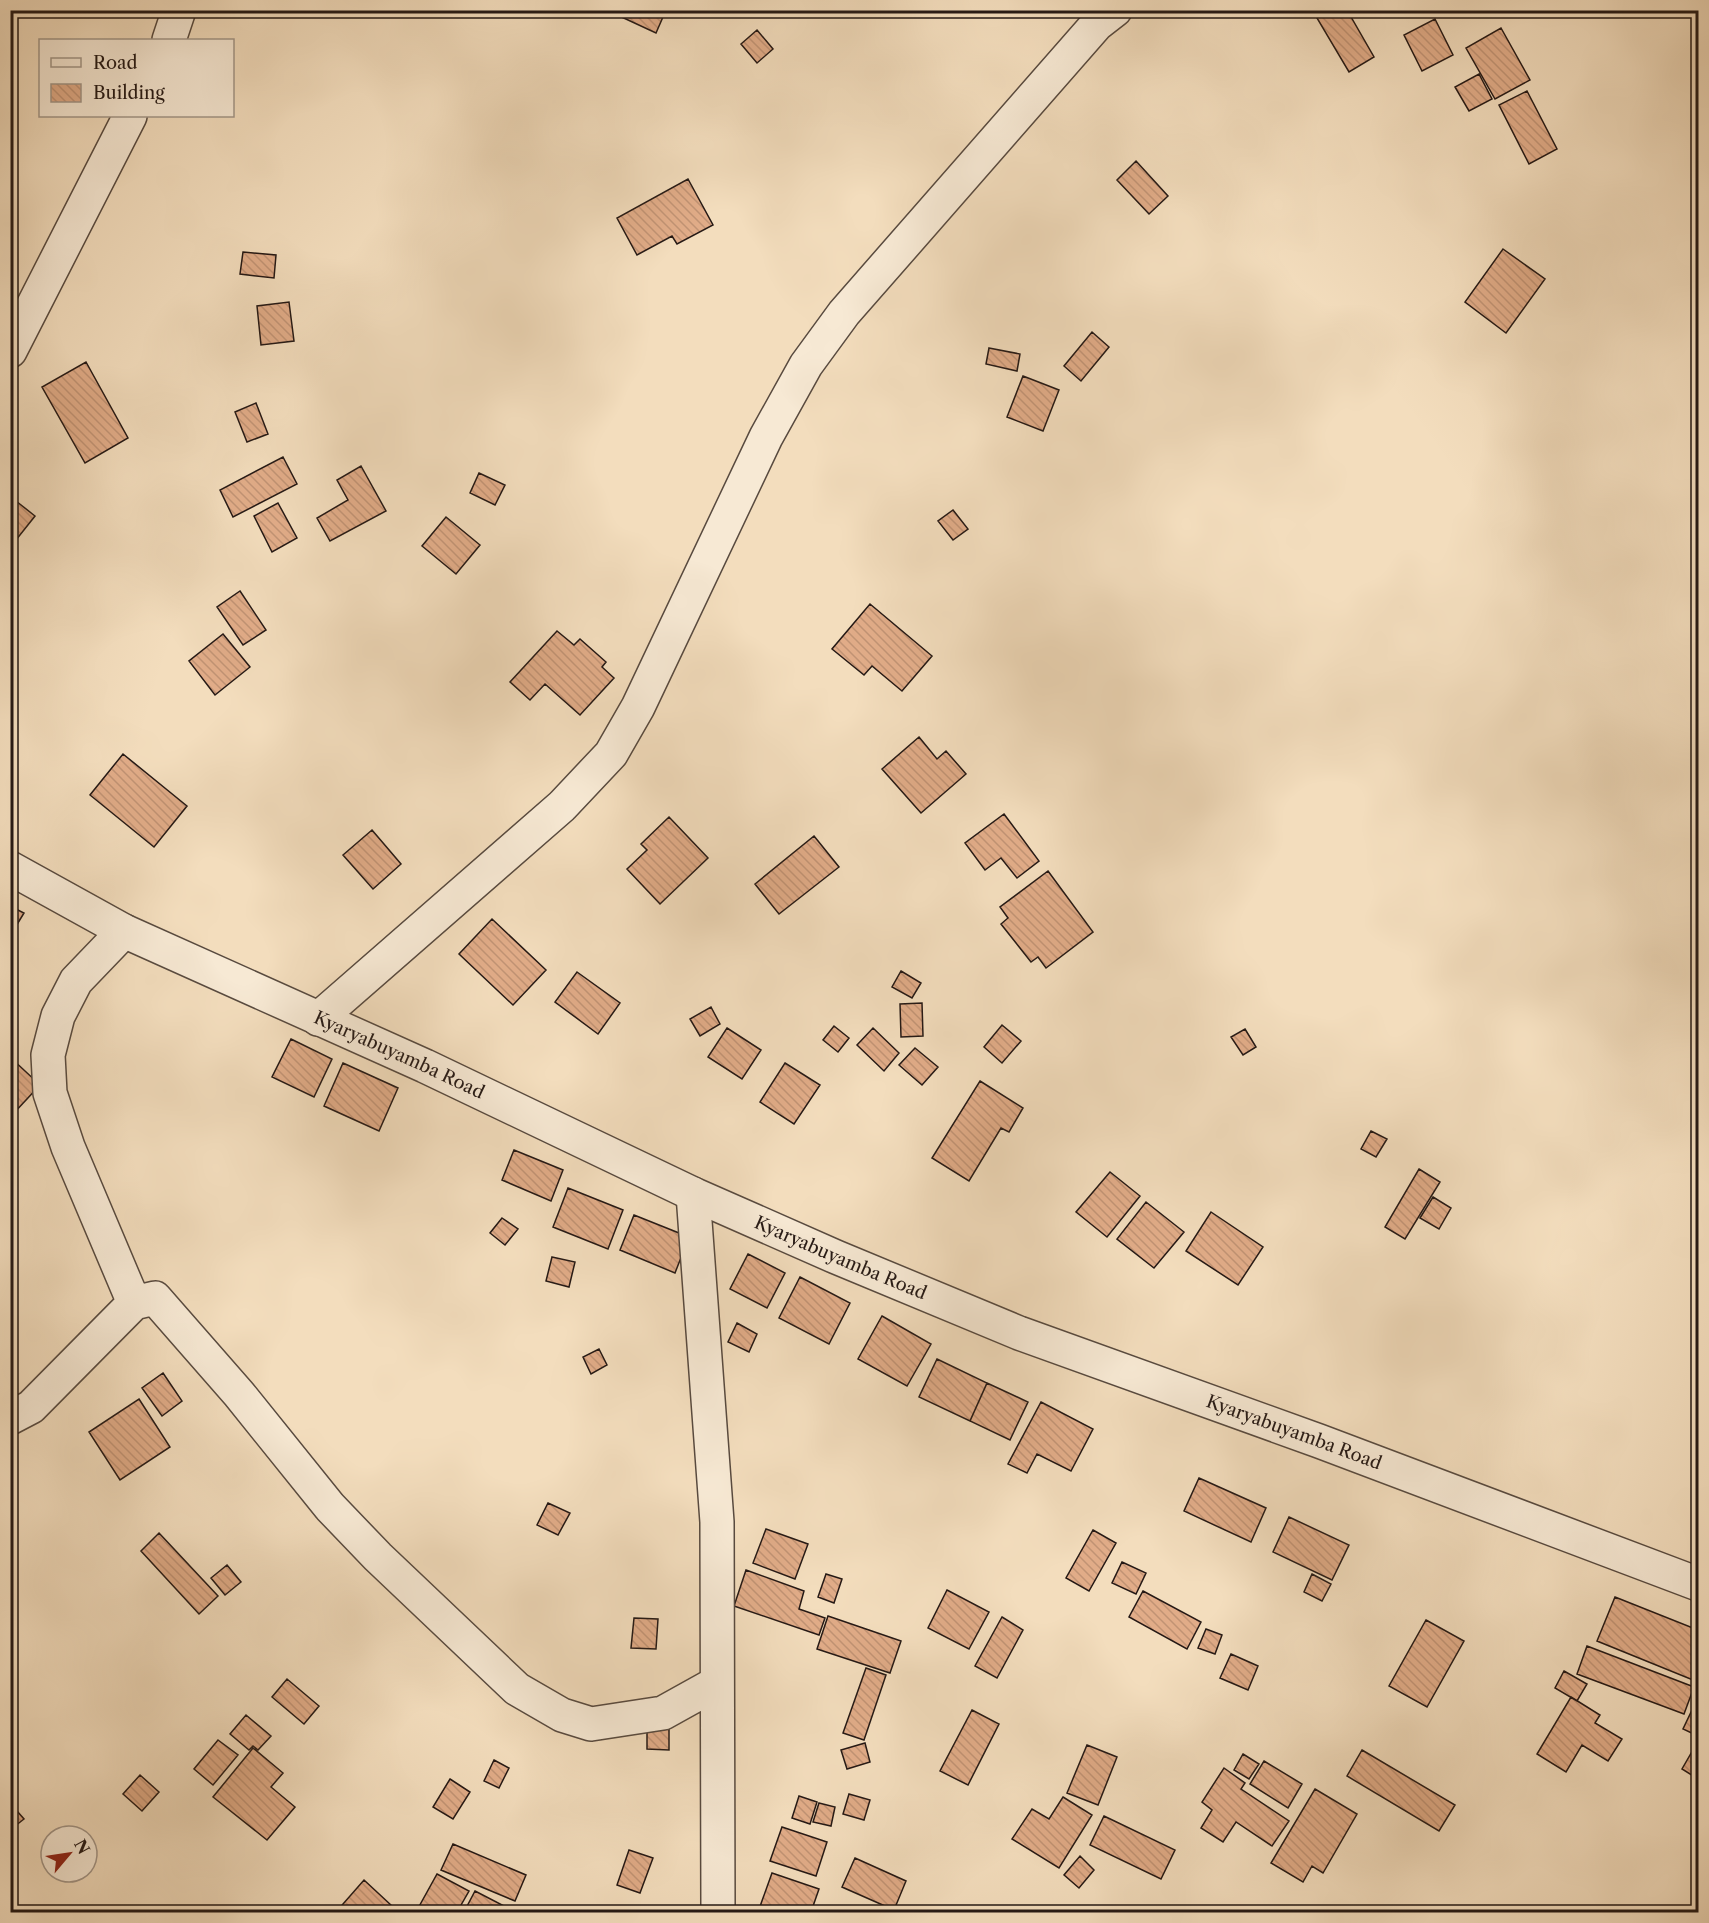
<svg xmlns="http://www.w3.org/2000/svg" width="1709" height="1923" viewBox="0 0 1709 1923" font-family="'Libre Caslon Text',serif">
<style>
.building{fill:url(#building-back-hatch);stroke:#251915;stroke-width:1.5}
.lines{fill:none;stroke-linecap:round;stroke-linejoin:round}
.minor-casing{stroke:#584a3f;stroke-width:36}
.tertiary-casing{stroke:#584a3f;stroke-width:36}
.minor{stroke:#f7e9d4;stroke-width:33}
.tertiary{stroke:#f7e9d4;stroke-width:33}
.labels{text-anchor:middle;stroke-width:5;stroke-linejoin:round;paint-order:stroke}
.street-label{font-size:18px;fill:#251915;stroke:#f7e9d4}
</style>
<defs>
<pattern id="building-back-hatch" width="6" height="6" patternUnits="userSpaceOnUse" patternTransform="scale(1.5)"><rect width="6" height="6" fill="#e1ac88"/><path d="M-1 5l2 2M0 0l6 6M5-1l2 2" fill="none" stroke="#c19374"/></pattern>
</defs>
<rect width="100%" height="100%" fill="#f3ddbd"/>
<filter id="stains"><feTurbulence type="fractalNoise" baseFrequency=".00333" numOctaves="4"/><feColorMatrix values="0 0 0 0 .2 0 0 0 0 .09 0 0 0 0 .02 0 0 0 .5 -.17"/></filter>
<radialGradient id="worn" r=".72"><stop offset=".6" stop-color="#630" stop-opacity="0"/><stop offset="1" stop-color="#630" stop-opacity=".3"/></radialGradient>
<path class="building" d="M10 10H28L29 13 10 21Z
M614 10H666L656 33 613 13Z
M1318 10H1347L1374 57 1349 72 1314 13Z
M1435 19 1453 55 1422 71 1404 35Z
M1501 28 1530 80 1495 99 1466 48Z
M757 30 773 49 757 63 741 44Z
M1479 74 1492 99 1469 111 1455 87Z
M1527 91 1557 149 1529 164 1499 105Z
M1136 161 1168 196 1149 214 1117 180Z
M688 179 713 225 677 244 672 236 637 255 617 218Z
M1503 249 1545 279 1506 333 1465 302Z
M243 252 276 255 274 278 240 274Z
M289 302 294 341 261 345 257 306Z
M1092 332 1109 347 1081 381 1064 366Z
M989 348 1020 354 1017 371 986 364Z
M86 362 128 438 85 463 42 387Z
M1023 376 1059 390 1043 431 1007 417Z
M256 403 268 434 247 442 235 412Z
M283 457 297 484 233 517 220 490Z
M361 466 386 511 330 541 317 518 348 500 337 480Z
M479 473 505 485 495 505 470 493Z
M16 501 35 516 16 540 10 536V507Z
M278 503 297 538 272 552 254 516Z
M953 510 968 529 953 540 938 521Z
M446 517 480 545 456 574 422 546Z
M240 591 266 630 243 645 217 607Z
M870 604 932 656 902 691 872 666 864 675 832 649Z
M557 631 574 645 580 639 606 662 602 667 614 678 580 715 545 684 530 700 510 682Z
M223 634 250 667 215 695 189 661Z
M919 737 937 759 946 751 966 774 921 813 882 769Z
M123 754 187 806 154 847 90 795Z
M1004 814 1039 861 1017 878 1001 858 985 870 965 843Z
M669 817 708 858 660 904 627 869 647 850 641 844Z
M372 830 401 864 373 889 343 855Z
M814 836 839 867 779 914 755 884Z
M1048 871 1093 932 1046 968 1038 957 1031 962 1001 924 1008 918 1000 907Z
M10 906 24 913 10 936Z
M492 919 546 970 513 1005 459 954Z
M901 971 921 983 912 998 892 987Z
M577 972 620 1003 598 1034 555 1002Z
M922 1003 923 1036 901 1037 900 1004Z
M711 1007 720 1024 700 1036 690 1019Z
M1002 1025 1021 1041 1002 1063 984 1047Z
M834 1026 849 1038 838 1052 823 1040Z
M727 1028 761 1050 742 1079 708 1057Z
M873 1028 899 1053 884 1071 857 1045Z
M1245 1029 1256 1047 1243 1055 1231 1037Z
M291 1039 332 1059 314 1097 272 1077Z
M915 1048 938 1067 922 1085 899 1065Z
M10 1057 40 1085 12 1115 10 1114Z
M343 1063 398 1088 379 1131 324 1106Z
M785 1063 820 1085 794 1124 760 1102Z
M980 1081 1023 1108 1009 1132 1001 1128 969 1181 932 1158Z
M1371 1131 1387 1139 1376 1157 1361 1149Z
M514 1150 563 1170 551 1201 502 1180Z
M1419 1169 1440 1182 1405 1239 1385 1227Z
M1110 1172 1140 1196 1107 1237 1076 1212Z
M568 1188 623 1210 608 1249 553 1227Z
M1433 1197 1451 1208 1439 1229 1420 1218Z
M1146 1202 1184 1232 1154 1268 1117 1239Z
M1211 1212 1263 1247 1238 1285 1186 1251Z
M634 1215 689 1237 675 1273 620 1250Z
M502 1218 518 1229 505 1245 490 1233Z
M748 1254 785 1273 767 1308 730 1289Z
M552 1257 575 1262 569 1287 546 1281Z
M800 1277 850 1303 829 1344 779 1318Z
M882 1316 931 1344 907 1386 858 1359Z
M737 1323 757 1334 749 1352 728 1342Z
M599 1349 607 1365 591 1374 583 1357Z
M937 1359 987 1383 970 1421 919 1397Z
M163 1373 182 1401 162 1416 142 1388Z
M987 1383 1028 1402 1010 1440 970 1421Z
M139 1399 170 1447 120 1480 89 1432Z
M1041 1402 1093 1429 1071 1471 1037 1454 1027 1473 1008 1464Z
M1199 1478 1266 1508 1251 1542 1184 1511Z
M548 1503 570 1513 558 1535 537 1525Z
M1289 1517 1349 1545 1332 1580 1273 1552Z
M766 1529 808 1544 795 1579 753 1563Z
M1093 1530 1116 1543 1089 1591 1066 1578Z
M159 1533 218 1596 199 1614 141 1551Z
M1122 1562 1146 1573 1136 1594 1112 1583Z
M227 1565 241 1582 225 1595 211 1578Z
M746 1570 804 1591 799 1609 825 1618 819 1635 734 1606Z
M826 1574 842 1579 834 1603 818 1597Z
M1312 1574 1331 1584 1322 1601 1304 1592Z
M947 1590 989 1612 969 1649 928 1628Z
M1143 1591 1201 1622 1187 1649 1129 1617Z
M1615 1597 1698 1630V1666L1693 1680 1597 1641Z
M828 1616 901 1641 890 1673 817 1649Z
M1002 1617 1023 1630 997 1678 975 1666Z
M634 1618 658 1619 656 1649 631 1648Z
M1426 1620 1464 1641 1427 1707 1389 1686Z
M1206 1629 1222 1635 1215 1654 1198 1648Z
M1587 1646 1694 1687 1684 1714 1577 1674Z
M1231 1654 1258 1666 1248 1690 1220 1678Z
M866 1668 886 1675 864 1740 843 1733Z
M1564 1671 1587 1684 1577 1701 1555 1688Z
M287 1679 319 1706 304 1724 272 1697Z
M1571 1697 1600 1715 1595 1723 1622 1739 1608 1761 1582 1745 1566 1772 1537 1754Z
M972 1710 999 1724 968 1785 940 1771Z
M1692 1710 1698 1713V1736L1683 1729Z
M246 1715 271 1736 258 1750 253 1746 249 1750 230 1734Z
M647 1724H669V1750L647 1749Z
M218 1740 238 1755 213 1785 194 1769Z
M865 1743 870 1762 847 1769 841 1750Z
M1697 1743 1698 1744V1779L1682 1769Z
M1087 1745 1117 1757 1098 1805 1067 1793Z
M253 1748 283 1773 271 1787 295 1807 267 1840 213 1797Z
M1362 1750 1455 1805 1439 1831 1347 1776Z
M1243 1754 1259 1764 1249 1779 1234 1770Z
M494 1760 509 1768 499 1788 484 1781Z
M1264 1761 1302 1784 1288 1808 1250 1784Z
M1224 1768 1245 1783 1241 1789 1289 1821 1272 1846 1236 1822 1223 1842 1201 1828 1212 1810 1202 1802Z
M140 1775 159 1792 142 1811 123 1794Z
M450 1779 470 1792 453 1819 433 1807Z
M1315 1789 1357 1814 1323 1873 1312 1866 1303 1882 1271 1863Z
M849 1794 870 1800 864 1820 843 1814Z
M799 1796 817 1802 810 1824 792 1818Z
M1063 1797 1092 1815 1059 1868 1012 1839 1032 1809 1049 1819Z
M10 1803 24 1819 10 1830Z
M819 1803 835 1807 831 1826 813 1822Z
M1104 1816 1175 1850 1161 1879 1090 1845Z
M782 1827 827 1842 816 1876 770 1861Z
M453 1844 526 1875 515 1901 441 1870Z
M629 1850 653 1858 640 1893 617 1885Z
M1080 1856 1094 1870 1079 1888 1064 1875Z
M855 1858 906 1881 894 1910 842 1887Z
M772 1873 819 1889 811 1912H758Z
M437 1874 469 1891 457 1912H416Z
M364 1880 392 1906 386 1912H336Z
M475 1891 510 1909 509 1912H464Z"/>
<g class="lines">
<g class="minor-casing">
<path id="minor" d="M169 40 179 10
M10 351 130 116
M124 931 76 981 58 1016 48 1055 50 1093 68 1147 134 1303 155 1298 239 1394 330 1507 378 1557 517 1689 562 1715 591 1724 663 1713 717 1683
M318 1019 562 806 611 754 638 707 766 437 806 365 844 313 1097 24 1115 10
M693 1194 717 1522 718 1912
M10 1418 31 1407 134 1303"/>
</g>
<g class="tertiary-casing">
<g id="tertiary">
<path id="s1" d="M10 868 124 931 425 1066 693 1194 836 1257 1019 1333 1319 1441 1698 1584"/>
</g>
</g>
<use href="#minor" class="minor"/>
<use href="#tertiary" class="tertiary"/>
</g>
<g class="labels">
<g class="street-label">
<text dy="6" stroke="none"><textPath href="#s1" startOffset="432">Kyaryabuyamba Road</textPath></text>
<text dy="6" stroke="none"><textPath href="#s1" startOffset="918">Kyaryabuyamba Road</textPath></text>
<text dy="6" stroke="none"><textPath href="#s1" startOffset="1404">Kyaryabuyamba Road</textPath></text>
</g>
</g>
<rect width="1709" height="1923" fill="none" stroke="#f3ddbd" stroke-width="36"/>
<rect x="12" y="12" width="1685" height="1899" fill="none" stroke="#251915" stroke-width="3"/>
<rect x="18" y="18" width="1673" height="1887" fill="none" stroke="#251915" stroke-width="1.5"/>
<rect x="39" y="39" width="195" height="78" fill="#f7e9d4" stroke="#a39688" stroke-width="1.5"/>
<rect x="51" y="58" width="30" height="9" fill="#f7e9d4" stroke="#a39688" stroke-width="1.5"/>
<text x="93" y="69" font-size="18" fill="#251915">Road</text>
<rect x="51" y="84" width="30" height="18" fill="url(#building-back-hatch)" stroke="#a39688" stroke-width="1.5"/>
<text x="93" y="99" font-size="18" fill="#251915">Building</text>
<g transform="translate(69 1854) rotate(61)"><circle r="28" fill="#f7e9d4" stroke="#a39688" stroke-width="1.5"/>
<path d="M0-4.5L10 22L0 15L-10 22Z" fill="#8f2418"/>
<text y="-9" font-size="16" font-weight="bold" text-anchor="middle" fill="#251915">N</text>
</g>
<rect width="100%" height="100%" filter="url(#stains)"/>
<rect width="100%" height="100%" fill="url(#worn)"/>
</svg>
